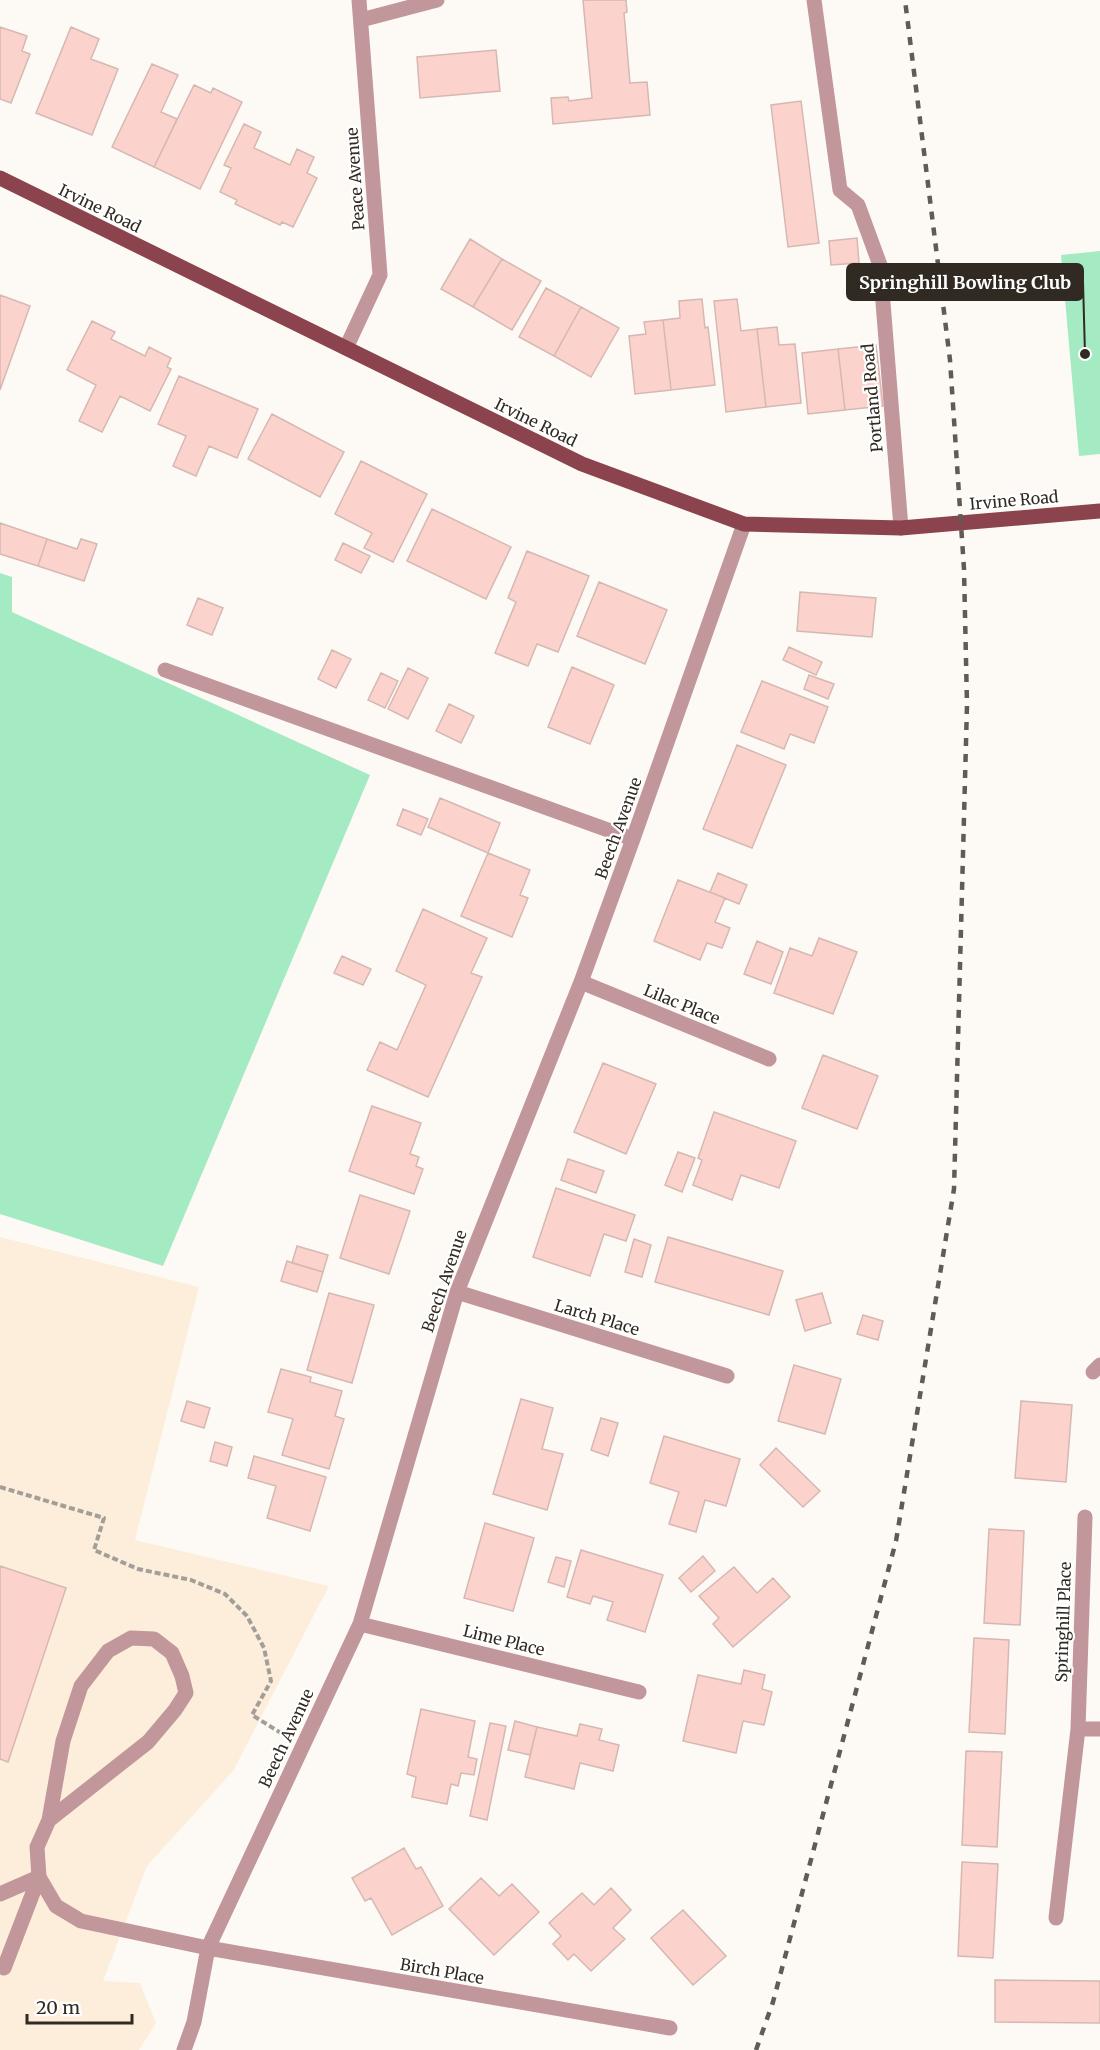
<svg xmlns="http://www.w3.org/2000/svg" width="1100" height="2050" viewBox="0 0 1100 2050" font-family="Merriweather,serif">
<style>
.education{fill:#fdeedb}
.green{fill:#a4ebc3}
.building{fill:#fbd3cc;stroke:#d6b8b2;stroke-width:1.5}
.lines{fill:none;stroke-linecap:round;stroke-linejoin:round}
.path{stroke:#a39e98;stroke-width:4;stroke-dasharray:6 3;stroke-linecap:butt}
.minor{stroke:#c2979b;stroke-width:15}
.major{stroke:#8b434e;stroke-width:15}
.rail{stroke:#615b53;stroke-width:4.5;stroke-dasharray:8 8;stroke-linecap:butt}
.labels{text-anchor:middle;stroke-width:4.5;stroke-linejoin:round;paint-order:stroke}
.street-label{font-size:16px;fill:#312a22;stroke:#fff}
.leader{fill:none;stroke:#312a22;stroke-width:2}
.callout-dot{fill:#312a22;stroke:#fff;stroke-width:2}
.callout{fill:#312a22;stroke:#312a22;stroke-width:2}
.callout-label{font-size:18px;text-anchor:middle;font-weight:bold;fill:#fff}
</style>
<rect width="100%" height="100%" fill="#fdfaf5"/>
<path class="education" d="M0 1237 199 1287 135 1540 329 1586 233 1771 147 1866 103 1981 140 1983 156 2023 139 2050H0Z"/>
<path class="green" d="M1100 251V454L1079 456 1061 255Z
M0 573 12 577V612L370 775 163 1266 0 1214Z"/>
<path class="building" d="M583 0H626L627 12 624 13 630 83 647 82 650 115 553 124 551 98 568 97 569 101 592 98Z
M0 27 27 36 22 51 30 54 11 103 0 99Z
M71 27 99 39 91 59 118 69 92 135 36 113Z
M496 50 500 91 420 98 417 57Z
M152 64 178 75 161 112 177 119 154 167 112 147Z
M194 85 211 93 213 88 242 102 200 189 154 167Z
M801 101 819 243 788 247 771 105Z
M244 124 261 132 254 148 290 165 297 149 314 157 307 173 317 178 293 227 282 222 280 225 235 204 237 200 220 192 231 168 224 165Z
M857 238 859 263 831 265 829 241Z
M470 239 502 259 473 307 441 289Z
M502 259 541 281 512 330 473 307Z
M546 288 581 307 554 356 519 337Z
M0 295 30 306 0 390Z
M702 299 705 328 708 327 715 385 671 390 663 320 680 318 679 301Z
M737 299 741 331 757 329 766 407 726 412 714 301Z
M581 307 619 328 591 377 554 356Z
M663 320 671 390 635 394 629 336 646 334 644 322Z
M92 321 115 332 111 339 145 356 149 347 171 358 167 367 171 369 150 411 120 396 102 432 79 421 96 385 67 370Z
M777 327 779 345 795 344 801 403 766 407 757 329Z
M876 345 883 406 845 410 838 349Z
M838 349 845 410 808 414 802 353Z
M179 376 258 409 237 458 209 446 196 476 173 466 186 436 158 424Z
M272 414 344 452 320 497 248 459Z
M361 461 427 494 393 562 364 548 372 533 335 514Z
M432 509 511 547 486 599 407 561Z
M0 523 47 539 38 566 0 554Z
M47 539 77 549 81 539 97 544 84 581 38 566Z
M343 543 370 556 361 573 335 560Z
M527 551 589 576 558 652 537 644 528 666 495 653 516 602 508 598Z
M599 582 667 610 645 664 577 636Z
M800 592 876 598 872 637 797 631Z
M198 598 223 608 212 635 187 625Z
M789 647 822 662 816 675 783 660Z
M332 650 351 659 336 688 318 679Z
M572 667 614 685 590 744 548 727Z
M408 668 428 678 408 719 388 709Z
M381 673 398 681 385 708 368 700Z
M809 675 834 684 828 699 804 689Z
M762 681 828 707 814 743 790 734 784 749 741 732Z
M449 704 474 716 461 743 436 731Z
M737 745 786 765 752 848 703 829Z
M440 798 500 823 488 853 428 827Z
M403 809 428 819 421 835 397 825Z
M488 853 530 870 520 895 528 898 512 937 461 916Z
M718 873 747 885 739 904 710 892Z
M678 880 725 898 715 922 730 928 722 948 707 943 700 960 654 941Z
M423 909 487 938 471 973 482 977 428 1097 367 1070 380 1042 397 1050 426 985 396 971Z
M819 938 857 952 833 1014 774 993 790 948 812 956Z
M757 941 783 952 771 984 744 974Z
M342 956 371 969 363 985 334 973Z
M823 1055 878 1076 857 1129 802 1108Z
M603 1063 656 1084 626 1154 574 1132Z
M372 1106 421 1123 410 1154 419 1157 416 1166 423 1169 414 1194 349 1171Z
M714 1112 796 1141 779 1188 741 1175 732 1200 693 1185 702 1160 698 1158Z
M678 1152 695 1158 682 1192 665 1185Z
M568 1159 604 1171 596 1193 561 1180Z
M556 1188 635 1215 626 1241 604 1234 590 1276 533 1257Z
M360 1195 410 1211 389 1274 340 1258Z
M668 1237 783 1271 769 1315 655 1282Z
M634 1239 651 1245 642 1277 625 1272Z
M297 1246 328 1255 323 1272 292 1263Z
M287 1261 323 1272 317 1292 281 1281Z
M329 1293 374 1305 352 1383 307 1370Z
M822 1293 831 1323 805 1331 796 1300Z
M863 1315 883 1321 878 1340 857 1334Z
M794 1365 841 1379 825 1434 778 1421Z
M281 1369 311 1377 310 1382 342 1391 335 1416 344 1419 329 1469 282 1455 293 1419 268 1412Z
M521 1399 553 1408 542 1449 563 1454 547 1510 493 1494Z
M187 1401 210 1408 204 1428 181 1421Z
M1021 1401 1072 1405 1066 1482 1015 1478Z
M601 1418 618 1423 608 1456 591 1450Z
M664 1436 740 1459 726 1506 705 1500 696 1532 669 1524 679 1492 650 1483Z
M215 1442 232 1447 227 1466 210 1461Z
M776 1448 820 1491 803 1507 760 1465Z
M254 1456 326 1477 310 1531 267 1518 276 1486 248 1478Z
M485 1523 534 1538 513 1611 464 1598Z
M989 1529 1024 1531 1020 1625 984 1623Z
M581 1550 663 1575 645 1632 607 1620 613 1602 593 1596 590 1604 567 1597Z
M703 1556 715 1571 691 1592 679 1578Z
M556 1557 571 1561 564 1587 548 1582Z
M0 1566 66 1588 8 1762 0 1759Z
M734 1567 757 1593 773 1578 790 1597 733 1647 713 1624 719 1618 699 1596Z
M974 1638 1009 1640 1005 1734 969 1732Z
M744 1670 765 1675 762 1689 772 1692 764 1725 743 1721 736 1753 683 1741 698 1675 741 1684Z
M421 1709 475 1721 468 1757 477 1759 474 1775 461 1773 458 1786 451 1784 447 1804 412 1797 416 1777 407 1774Z
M515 1721 537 1727 530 1755 508 1750Z
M490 1723 506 1726 487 1820 470 1816Z
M580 1724 602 1729 599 1740 619 1745 613 1771 580 1763 574 1789 525 1777 537 1727 577 1736Z
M966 1751 1002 1752 997 1847 962 1845Z
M404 1848 416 1869 421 1867 443 1906 392 1935 371 1898 365 1901 352 1878Z
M962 1862 998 1864 993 1958 958 1956Z
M481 1878 499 1896 512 1884 539 1912 494 1955 449 1909Z
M611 1888 631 1910 613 1928 625 1939 591 1971 574 1954 568 1960 553 1944 561 1936 549 1923 582 1893 594 1905Z
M683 1910 726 1956 693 1985 651 1938Z
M995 1980 1100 1981V2023L995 2022Z"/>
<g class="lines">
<path class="path" d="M0 1487 104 1518 94 1550 138 1569 191 1580 225 1594 247 1616 264 1648 271 1681 252 1715 281 1733"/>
<path class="minor" d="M814 0 840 190 858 205 880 265 901 528
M361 20 437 0
M346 348 380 275 359 0
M165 670 633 839
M581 982 769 1059
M457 1292 727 1376
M1093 1372 1100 1365
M360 1624 639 1692
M1078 1729H1100
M49 1820 148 1742 175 1710 186 1693 182 1676 172 1653 154 1639 131 1638 108 1651 81 1686 63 1741 49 1820 37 1847 39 1877 56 1906 81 1921 208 1948 670 2028
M0 1894 39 1877
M1056 1918 1078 1729 1085 1517
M4 1968 39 1877
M184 2050 194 2022 208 1948 360 1624 457 1292 581 982 633 839 744 524"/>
<path class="major" d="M0 178 582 464 744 524 901 528 1100 511"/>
<path class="rail" d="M756 2050 773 2002 896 1541 954 1189 967 705 964 569 950 360 905 0"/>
</g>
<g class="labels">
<g class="street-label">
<text transform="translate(355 179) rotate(-94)" y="6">Peace Avenue</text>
<text transform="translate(100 208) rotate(26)" y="6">Irvine Road</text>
<text transform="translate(872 398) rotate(-95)" y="6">Portland Road</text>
<text transform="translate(536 422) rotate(26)" y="6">Irvine Road</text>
<text transform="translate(1014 500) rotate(-5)" y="6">Irvine Road</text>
<text transform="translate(618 828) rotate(-70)" y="6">Beech Avenue</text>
<text transform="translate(682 1004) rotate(22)" y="6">Lilac Place</text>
<text transform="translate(444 1281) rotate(-71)" y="6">Beech Avenue</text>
<text transform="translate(597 1317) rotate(17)" y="6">Larch Place</text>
<text transform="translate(1063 1622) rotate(-88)" y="6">Springhill Place</text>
<text transform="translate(504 1640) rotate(14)" y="6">Lime Place</text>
<text transform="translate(286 1738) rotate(-65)" y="6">Beech Avenue</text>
<text transform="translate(442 1971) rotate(10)" y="6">Birch Place</text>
</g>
</g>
<path class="leader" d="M1085 354L1083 282"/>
<circle class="callout-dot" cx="1085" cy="354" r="6"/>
<rect class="callout" x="847" y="264" width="236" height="36" rx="6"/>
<g class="callout-label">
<text x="965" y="289">Springhill Bowling Club</text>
</g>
<path d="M27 2014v9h105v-9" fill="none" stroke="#312a22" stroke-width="3"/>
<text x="36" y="2014" font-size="18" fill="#312a22" stroke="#ffffff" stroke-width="4.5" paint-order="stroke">20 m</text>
</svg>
